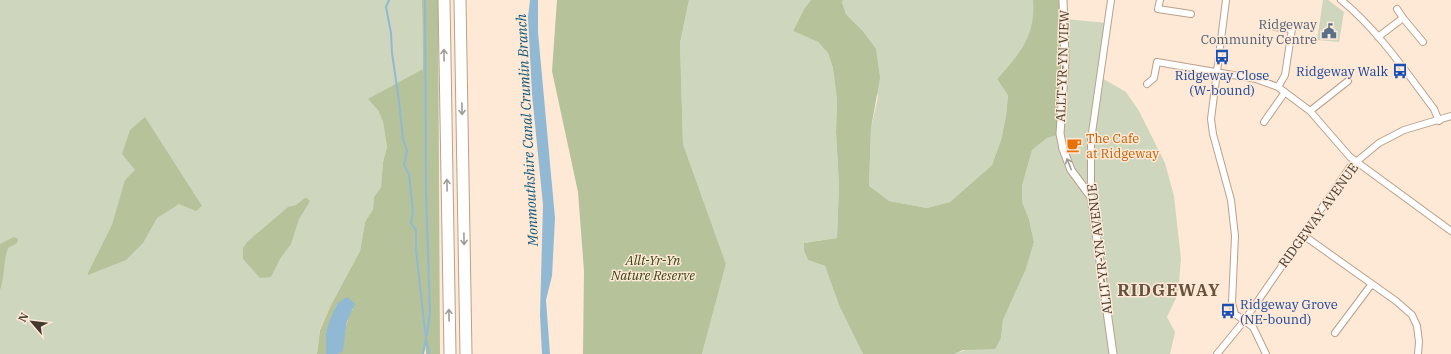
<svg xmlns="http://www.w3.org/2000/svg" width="1451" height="354" viewBox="0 0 1451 354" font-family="'IBM Plex Serif',serif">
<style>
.green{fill:#ced7bd}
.forest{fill:#b5c29a}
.water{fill:#91b9d4}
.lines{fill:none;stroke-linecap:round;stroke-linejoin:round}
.stream{stroke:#91b9d4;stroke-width:2}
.minor-casing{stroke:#baa08a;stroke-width:8}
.tertiary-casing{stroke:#baa08a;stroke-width:9}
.motorway-casing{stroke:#baa08a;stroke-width:13}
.minor{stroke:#fff;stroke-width:6}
.tertiary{stroke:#fff;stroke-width:7}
.motorway{stroke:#fff;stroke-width:11}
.oneway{stroke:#a09c96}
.labels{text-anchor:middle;stroke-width:3;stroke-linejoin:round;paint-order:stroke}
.service-label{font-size:13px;fill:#4e5e75;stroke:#fee9d6;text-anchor:end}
.street-label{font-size:13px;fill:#42382e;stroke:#fee9d6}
.transit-label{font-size:13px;fill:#164399;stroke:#fee9d6;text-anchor:end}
.food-label{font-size:13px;fill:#c56008;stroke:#fee9d6;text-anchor:start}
.park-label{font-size:13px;font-style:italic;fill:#333f10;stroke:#fee9d6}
.water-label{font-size:14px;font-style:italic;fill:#0d5579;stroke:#fee9d6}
.district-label{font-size:17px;font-weight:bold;letter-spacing:1px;fill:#68513d;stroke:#fee9d6}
</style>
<rect width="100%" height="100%" fill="#fee9d6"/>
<path class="green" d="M0 0H422L423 69 378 110 383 122 387 147 383 162 381 187 374 197 373 209 365 222 360 251 331 305 320 329 317 354H0Z
M689 0H811L804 9 793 31 818 42 828 53 833 68 837 100 836 132 839 185 837 238 804 243 808 260 825 266 863 354H702L726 264 683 144 680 43Z
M843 0H1033C1037 37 1019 54 997 79L1008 94 1006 116 1001 140 992 165 950 202 927 208 889 201 869 187 871 128 878 97 862 30 846 14 842 2Z
M1323 0H1328L1344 12 1339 42 1317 40Z
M1065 19 1107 23 1100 77 1126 92 1139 111 1165 163 1174 196 1181 259 1178 294 1167 317 1175 332 1170 354H954L1001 338 1003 320 1026 269 1034 242 1029 219 1022 203V186L1032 150 1047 138Z"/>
<path class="forest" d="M422 0H438L440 354H426L425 345 423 354H338C347 347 343 320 353 309L337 304 326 333V354H317L320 330 331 305 360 251 365 222 373 209 374 197 381 187 383 162 387 147 383 122 378 110 368 99 423 69Z
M557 0H689L680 43 683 144 726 264 702 354H583L584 271 578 192 552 71Z
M811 0H843L842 2 846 14 862 30 876 49 880 78 871 128 869 186 889 201 927 208 950 202 992 165 1001 140 1006 116 1008 95 997 79C1019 54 1036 37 1033 0H1063L1060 134 1047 138 1032 150 1022 186V202L1029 219 1034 242 1026 269 1003 320 1001 338 995 349 963 350 954 354H863L840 307 825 266 808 260 804 250V243L837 238 839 185 836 132 837 100 833 68 828 53 818 42 793 31 804 9Z
M145 117 202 206 196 211 179 204 157 218 143 243 126 260 88 275V273L112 225 125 180 135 170 122 154 130 130Z
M305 198H307L310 201 299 219 291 244 280 259 271 277 260 278 243 259V248L247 242 288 207 296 205Z
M14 237 18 239 17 243 8 248C3 262 5 277 0 290V244Z"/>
<path class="water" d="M530 0H538V32L555 218 552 276 546 300 550 354H542L540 315 543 205 532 94 528 17Z
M345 298H349L355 304 347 321 343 351 338 354H326V333L329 322 337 304Z"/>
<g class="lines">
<path class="stream" d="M389 0 386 7 391 33 392 53 399 101 403 139 407 151 404 165 409 174 413 212 411 223 416 230V250L426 339 423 354
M425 0 426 194 430 312 427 335
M426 339 429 354"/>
<g class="minor-casing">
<path id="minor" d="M1160 0 1158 9 1191 14
M1226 0 1211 119 1213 134 1231 200 1235 236 1232 303 1235 314 1253 327 1266 354
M1341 0C1378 30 1406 72 1434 109L1439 121
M1403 18 1423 42
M1275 27 1292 29 1285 75 1278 87
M1378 37 1403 18 1397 9
M1147 84 1154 78 1157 62 1256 79 1278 87 1310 111 1350 157 1451 231
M1310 111 1348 81
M1264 122 1285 92
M1091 197V140L1111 0
M1303 235 1396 301 1412 315 1417 326 1419 342 1418 354
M1335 333 1371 285
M1217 354 1244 321 1350 167 1379 143 1404 130 1451 116"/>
</g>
<g class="tertiary-casing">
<path id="tertiary" d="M1063 0 1065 59 1060 134 1063 149 1071 170 1091 197 1113 354"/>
</g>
<g class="motorway-casing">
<path id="motorway" d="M444 0 450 354
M460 0 466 354"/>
</g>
<use href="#minor" class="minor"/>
<use href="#tertiary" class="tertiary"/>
<use href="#motorway" class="motorway"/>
</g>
<defs><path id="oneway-shaft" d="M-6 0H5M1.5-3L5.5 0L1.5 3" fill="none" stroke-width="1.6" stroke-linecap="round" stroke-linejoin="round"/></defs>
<g class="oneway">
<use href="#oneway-shaft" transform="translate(444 55) rotate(-91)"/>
<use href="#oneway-shaft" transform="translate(462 109) rotate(89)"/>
<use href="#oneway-shaft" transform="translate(1069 164) rotate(-112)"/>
<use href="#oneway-shaft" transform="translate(447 185) rotate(-91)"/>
<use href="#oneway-shaft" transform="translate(464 239) rotate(89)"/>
<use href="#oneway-shaft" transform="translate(449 315) rotate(-91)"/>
</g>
<defs>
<g id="civic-bare" transform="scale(1.2)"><path d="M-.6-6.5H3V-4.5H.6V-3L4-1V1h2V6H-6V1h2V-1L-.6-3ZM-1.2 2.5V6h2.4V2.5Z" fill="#5c6f8a" stroke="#fee9d6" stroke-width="2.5" paint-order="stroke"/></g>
<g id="bus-bare" transform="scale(1.2)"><path d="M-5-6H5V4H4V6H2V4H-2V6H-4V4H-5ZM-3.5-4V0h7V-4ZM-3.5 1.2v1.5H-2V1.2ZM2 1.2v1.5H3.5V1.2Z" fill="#1a4fb4" stroke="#fee9d6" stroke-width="2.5" paint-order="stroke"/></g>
<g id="cafe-bare" transform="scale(1.2)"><path d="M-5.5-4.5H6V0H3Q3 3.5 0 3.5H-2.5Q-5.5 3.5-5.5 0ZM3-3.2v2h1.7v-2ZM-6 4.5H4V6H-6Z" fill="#e8710a" stroke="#fee9d6" stroke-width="2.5" paint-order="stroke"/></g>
</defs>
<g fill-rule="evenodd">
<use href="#civic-bare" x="1329" y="31"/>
<use href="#bus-bare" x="1222" y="57"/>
<use href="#bus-bare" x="1400" y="71"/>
<use href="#cafe-bare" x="1074" y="145"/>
<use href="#bus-bare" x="1228" y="311"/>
</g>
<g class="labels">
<g class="service-label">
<text x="1317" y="29">Ridgeway<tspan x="1317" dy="15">Community Centre</tspan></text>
</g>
<g class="street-label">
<text transform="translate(1062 66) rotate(-88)" y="5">ALLT-YR-YN VIEW</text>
<text transform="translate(1318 215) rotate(-54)" y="5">RIDGEWAY AVENUE</text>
<text transform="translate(1099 249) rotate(-97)" y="5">ALLT-YR-YN AVENUE</text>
</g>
<g class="transit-label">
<text x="1388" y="76">Ridgeway Walk</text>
<text x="1222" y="80" text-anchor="middle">Ridgeway Close<tspan x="1222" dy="15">(W-bound)</tspan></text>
<text x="1240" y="309" text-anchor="start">Ridgeway Grove<tspan x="1240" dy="15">(NE-bound)</tspan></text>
</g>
<g class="food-label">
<text x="1086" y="143">The Cafe<tspan x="1086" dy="15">at Ridgeway</tspan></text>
</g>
<g class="park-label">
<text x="653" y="265">Allt-Yr-Yn<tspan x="653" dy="15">Nature Reserve</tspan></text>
</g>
<g class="water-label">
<text transform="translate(527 130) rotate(-93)" y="5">Monmouthshire Canal Crumlin Branch</text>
</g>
<g class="district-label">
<text x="1169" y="296">RIDGEWAY</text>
</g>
</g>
<g transform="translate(32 322) rotate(298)" stroke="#fee9d6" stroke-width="3" paint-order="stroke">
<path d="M0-3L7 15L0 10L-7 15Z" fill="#42382e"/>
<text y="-6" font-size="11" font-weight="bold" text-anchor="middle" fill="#42382e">N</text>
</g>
</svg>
